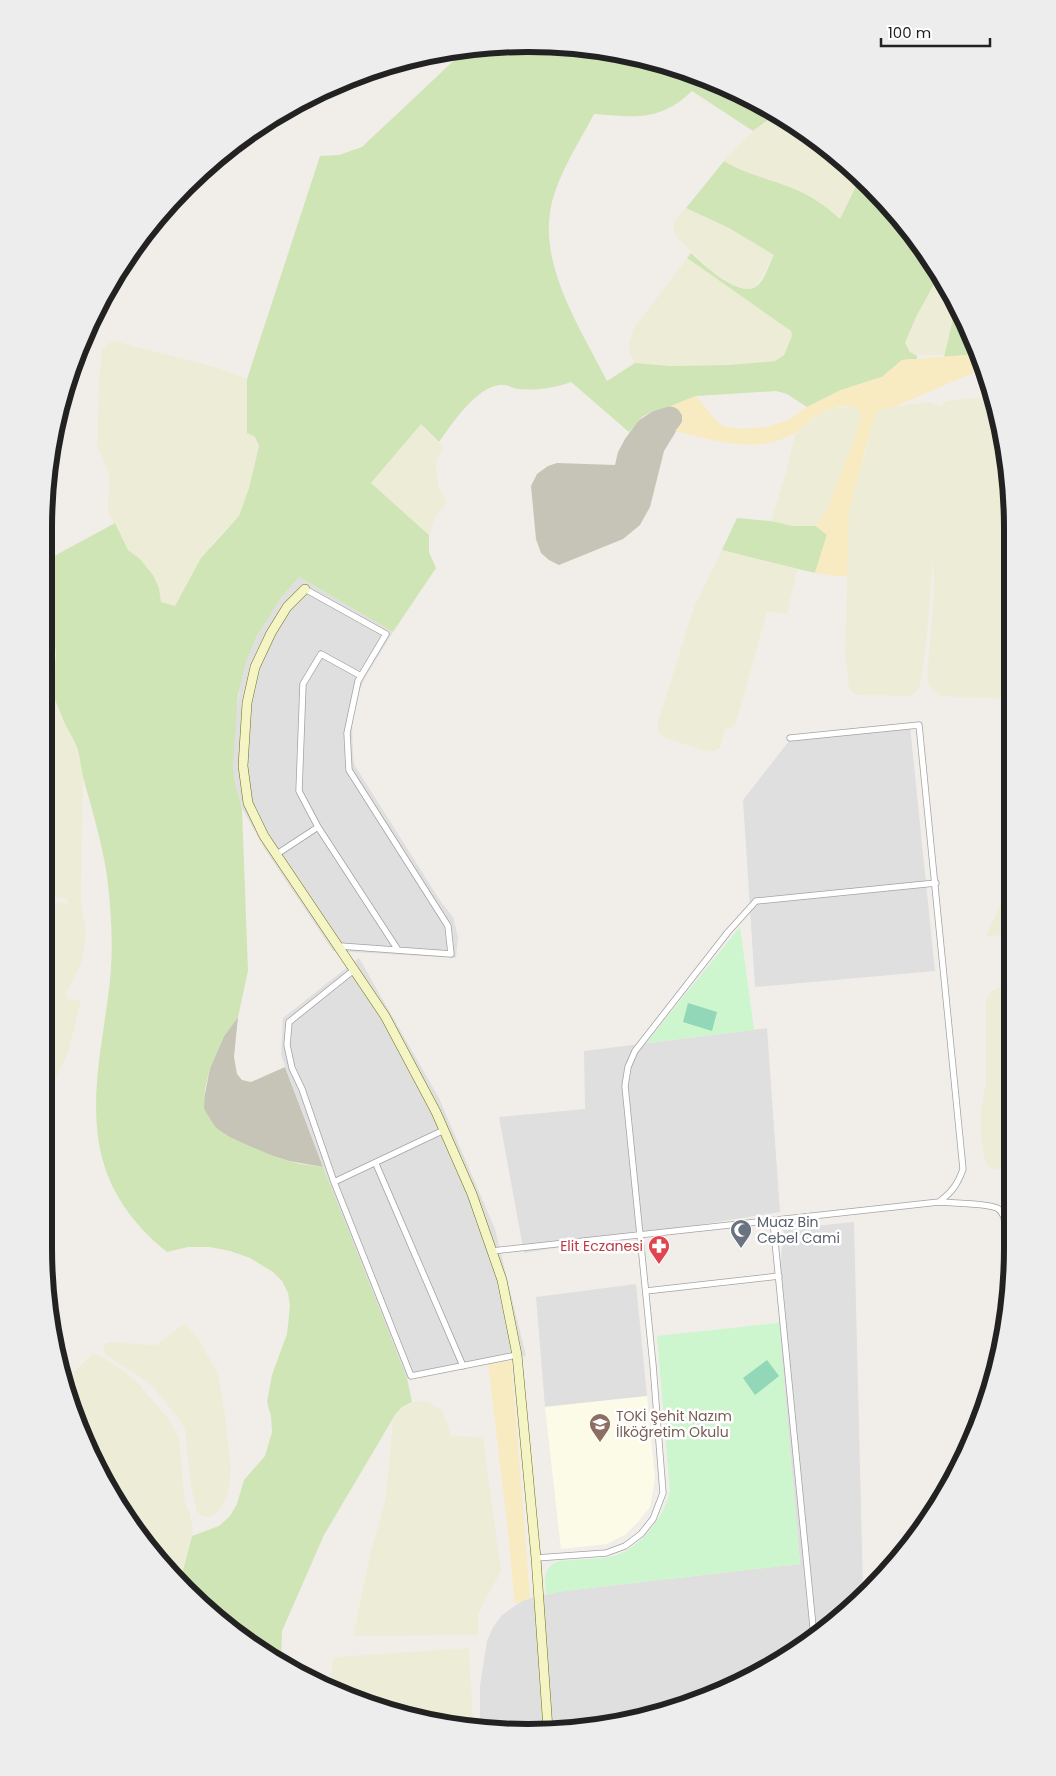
<svg xmlns="http://www.w3.org/2000/svg" width="1056" height="1776" viewBox="0 0 1056 1776" font-family="Poppins,sans-serif">
<style>
.residential{fill:#e0dfdf}
.education{fill:#fcfbe7}
.construction{fill:#c5c4b6}
.farmland{fill:#ededd7}
.grass{fill:#cfe5b6}
.sand{fill:#f8eac1}
.park{fill:#cdf5ce}
.pitch{fill:#91d7b8}
.lines{fill:none;stroke-linecap:round;stroke-linejoin:round}
.street-casing{stroke:#a3a3a3;stroke-width:7}
.secondary-casing{stroke:#6b7011;stroke-width:10}
.street{stroke:#fff;stroke-width:5.5}
.secondary{stroke:#f4f4c5;stroke-width:9}
.labels{text-anchor:middle;stroke-width:5;stroke-linejoin:round;paint-order:stroke}
.worship-label{font-size:14px;fill:#5b616d;stroke:#fff;text-anchor:start}
.health-label{font-size:14px;fill:#be3a42;stroke:#fff;text-anchor:end}
.education-label{font-size:14px;fill:#785e54;stroke:#fff;text-anchor:start}
.rim{fill:none;stroke:#222;stroke-width:6}
</style>
<rect width="100%" height="100%" fill="#f1eeea"/>
<path class="residential" d="M299 577 393 632 366 676 358 694 352 724 353 756 355 766 441 902 453 917 458 937 456 958 333 951 264 848 242 808 236 788 233 767 235 727 240 684 248 655 264 623 280 599Z
M910 726 935 971 755 987 743 800 789 741Z
M359 958 439 1098 495 1229 526 1356 407 1378 340 1211 281 1055 283 1018Z
M767 1028 780 1212 524 1253 499 1117 585 1109 584 1051Z
M854 1222 863 1590 823 1632 683 1707 528 1732 480 1724V1686L487 1641 493 1627 502 1615 522 1601 538 1596 564 1591 800 1564 779 1323V1276L784 1229Z
M636 1284 647 1396 545 1407 536 1297Z"/>
<path class="education" d="M647 1396 655 1479 650 1507 637 1523 626 1534 607 1544 561 1549 545 1407Z"/>
<path class="construction" d="M668 406 674 407 679 410 682 415 683 420 664 451 650 507 640 525 623 539 559 565 549 560 541 553 536 539 531 486 537 474 548 466 557 463 615 465 618 452 625 439 638 421 653 411Z
M238 1017 234 1057 237 1074 242 1080 251 1082 285 1067 323 1167 289 1161 266 1154 227 1136 216 1128 207 1116 204 1109V1099L210 1068 224 1036Z"/>
<path class="farmland" d="M776 114 797 126 859 180 841 220 823 205 803 193 780 183 752 175 724 161 753 131Z
M686 208 729 228 774 255 757 286 748 290 738 288 713 272 683 244 675 235 673 226 676 219Z
M687 258 791 331 792 336 782 358 775 361 729 365 671 366 635 363 630 354 629 344 633 329Z
M939 275 948 286 956 306 944 355H915L908 350 905 343 916 317Z
M114 341 215 367 247 379V433L255 437 259 446 249 488 239 516 212 544 175 606 161 602 159 588 153 575 140 559 128 550 108 512 109 475 104 460 97 448 99 383 102 350 107 344Z
M992 397 1011 496V699L941 696 930 686 927 679 934 592 933 560 926 645 920 687 911 696 856 695 849 688 845 654 849 510 869 439 873 417 878 411 883 408 928 402 941 406 944 402 951 400Z
M845 407H855L859 409 861 417 853 442 827 510 816 526H793L771 521 787 469 795 434 806 423 819 415 832 409Z
M421 424 443 447 437 460 436 473 440 491 447 502 435 517 429 535 371 483Z
M722 550 798 569 787 614 767 612 735 727 725 729 720 748 714 751 708 752 665 738 659 733 657 725 694 607Z
M45 604 53 630 56 653 55 668 51 675 45 680Z
M53 696 74 741 82 767 83 776 81 903 86 931 84 949 80 966 66 994 68 999 81 1001 68 1053 44 1102V904L70 903 64 898H44L45 699Z
M1011 881V935L986 936Z
M1011 982V1148L1006 1165 1001 1169H995L989 1167 985 1161 981 1137V1109L986 1081V1000L992 991Z
M185 1323 199 1340 215 1368 219 1379 226 1421 231 1470 230 1483 227 1495 221 1508 214 1515 208 1517 202 1516 197 1512 191 1486 185 1429 178 1418 154 1388 143 1379 106 1355 103 1349 105 1344 109 1342 156 1345Z
M93 1353 111 1362 135 1380 167 1417 179 1437 185 1503 190 1514 193 1530 181 1578 144 1543 69 1403 66 1380Z
M417 1401 429 1402 443 1412 451 1436 483 1437 501 1571 478 1614 479 1635 353 1636 370 1555 386 1497 393 1420 402 1407Z
M469 1648 473 1723 373 1707 329 1685 334 1657Z"/>
<path class="grass" d="M528 44 623 53 714 81 776 114 753 131 692 91C660 122 634 117 594 114 581 139 564 165 555 192 532 257 579 325 607 381L635 363 671 366 729 365 775 361 784 355 792 336 791 331 687 258 691 253C703 264 744 304 760 283 766 276 769 264 774 255L729 228 686 208 724 161C747 175 768 178 792 188 810 195 826 206 840 219L859 180 892 209 939 275 916 317 905 343 910 352 917 356V359L902 360 882 377 841 390 807 407 787 394 776 391 696 396 671 406 653 411 642 417 629 432 571 382C554 388 537 391 518 389 513 388 505 384 500 385 476 387 452 424 439 442L421 424 371 483 429 535V552L436 568 393 632 299 577 280 599 257 636 246 662 238 695 233 767 236 788 242 808 248 971 238 1017 224 1036 210 1068 205 1089 204 1109 216 1128 233 1139 278 1158 300 1164 323 1167 407 1378 412 1402 402 1407 395 1415 324 1535 282 1631 281 1661 259 1650 181 1578 192 1536 219 1526 230 1516 237 1504 244 1480 265 1456 272 1432 271 1416 267 1402 272 1375 287 1334 290 1306 288 1293 282 1281 273 1272 250 1258 230 1251 210 1247H188L167 1252C138 1229 113 1198 103 1161 88 1107 101 1051 108 997 114 957 112 916 107 876 102 842 92 810 83 777 81 767 80 757 77 748 74 739 69 732 65 724 61 715 58 705 53 696 50 691 45 687 45 680L51 675 55 668 56 653 53 630 45 604V561L115 523 128 550 140 559 153 575 159 588 161 602 175 606 201 558 239 516 249 488 259 446 255 437 247 433V379L320 156 339 155 362 147 465 50Z
M956 306 978 354 944 357Z
M737 518 771 521 793 526H816L827 535 815 573 722 550Z"/>
<path class="sand" d="M978 354 984 368 894 407 883 408 875 414 849 510 847 577 815 573 827 535 816 526 827 510 853 442 861 417 859 409C843 400 817 414 805 424 801 427 798 432 793 434 757 455 712 440 675 431L682 423V415L677 408 671 406 696 396 716 420 723 426 742 429 767 427 788 420 807 407 841 390 882 377 902 360Z
M511 1358 530 1598 515 1604 507 1523 488 1363Z"/>
<path class="park" d="M740 927 754 1030 646 1043Z
M779 1323 800 1564 564 1591 546 1595C545 1580 542 1566 560 1561 577 1559 597 1560 614 1556 640 1549 665 1516 670 1491L657 1336Z"/>
<path class="pitch" d="M688 1003 717 1012 712 1031 683 1022Z
M767 1360 779 1376 755 1395 743 1378Z"/>
<g class="lines">
<g class="street-casing">
<path id="street" d="M305 589 386 634 358 681 347 733 349 770 448 926 451 954 340 946
M361 676 321 654 303 684 299 791 318 827 398 950
M277 854 318 827
M355 969 289 1022 287 1045 292 1068 302 1089 334 1182 411 1376 517 1355
M376 1164 463 1366
M334 1182 444 1130
M939 1202C952 1203 987 1203 997 1208 1001 1210 1002 1213 1004 1217L1011 1281
M773 1221 814 1637
M492 1251 939 1202C952 1192 958 1184 963 1169L919 725 790 738
M646 1291 779 1276
M536 1558 606 1553 625 1546 641 1534 653 1519 663 1493 653 1365 625 1086 628 1067 635 1051 728 932 756 901 936 883"/>
</g>
<g class="secondary-casing">
<path id="secondary" d="M305 589 287 607 271 633 255 667 247 703 243 766 248 803 264 836 385 1016 436 1112 472 1194 502 1280 517 1355 536 1558 548 1729"/>
</g>
<use href="#street" class="street"/>
<use href="#secondary" class="secondary"/>
</g>
<defs>
<g id="mosque-pin" transform="scale(1.125)"><path d="M0 17L-7.5 6A9.5 9.5 0 1 1 7.5 6Z" fill="#6b7280" stroke="#fff"/><path d="M3.5-4.9A6 6 0 1 0 3.5 4.9A5 5 0 1 1 3.5-4.9Z" fill="#fff"/></g>
<g id="pharmacy-pin" transform="scale(1.125)"><path d="M0 17L-7.5 6A9.5 9.5 0 1 1 7.5 6Z" fill="#e0444e" stroke="#fff"/><path d="M-2-6h4v4h4v4h-4v4h-4v-4h-4v-4h4Z" fill="#fff"/></g>
<g id="school-pin" transform="scale(1.125)"><path d="M0 17L-7.5 6A9.5 9.5 0 1 1 7.5 6Z" fill="#8d6e63" stroke="#fff"/><path d="M0-5L7-2L0 1L-7-2ZM-4 1L0 2.5L4 1V4Q0 6-4 4Z" fill="#fff"/></g>
</defs>
<g fill-rule="evenodd">
<use href="#mosque-pin" x="741" y="1230"/>
<use href="#pharmacy-pin" x="659" y="1246"/>
<use href="#school-pin" x="600" y="1424"/>
</g>
<g class="labels">
<g class="worship-label">
<text x="757" y="1227">Muaz Bin<tspan x="757" dy="16">Cebel Cami</tspan></text>
</g>
<g class="health-label">
<text x="643" y="1251">Elit Eczanesi</text>
</g>
<g class="education-label">
<text x="616" y="1421">TOKİ Şehit Nazım<tspan x="616" dy="16">İlköğretim Okulu</tspan></text>
</g>
</g>
<path d="M0 0H1056V1776H0ZM528 52H528A476 476 0 0 1 1004 528V1248A476 476 0 0 1 528 1724H528A476 476 0 0 1 52 1248V528A476 476 0 0 1 528 52Z" fill="#ededed" fill-rule="evenodd"/>
<path class="rim" d="M528 52H528A476 476 0 0 1 1004 528V1248A476 476 0 0 1 528 1724H528A476 476 0 0 1 52 1248V528A476 476 0 0 1 528 52Z"/>
<path d="M881 38v8h109v-8" fill="none" stroke="#222222" stroke-width="2.5"/>
<text x="888" y="38" font-size="15" fill="#222222" stroke="#ffffff" stroke-width="4" paint-order="stroke">100 m</text>
</svg>
